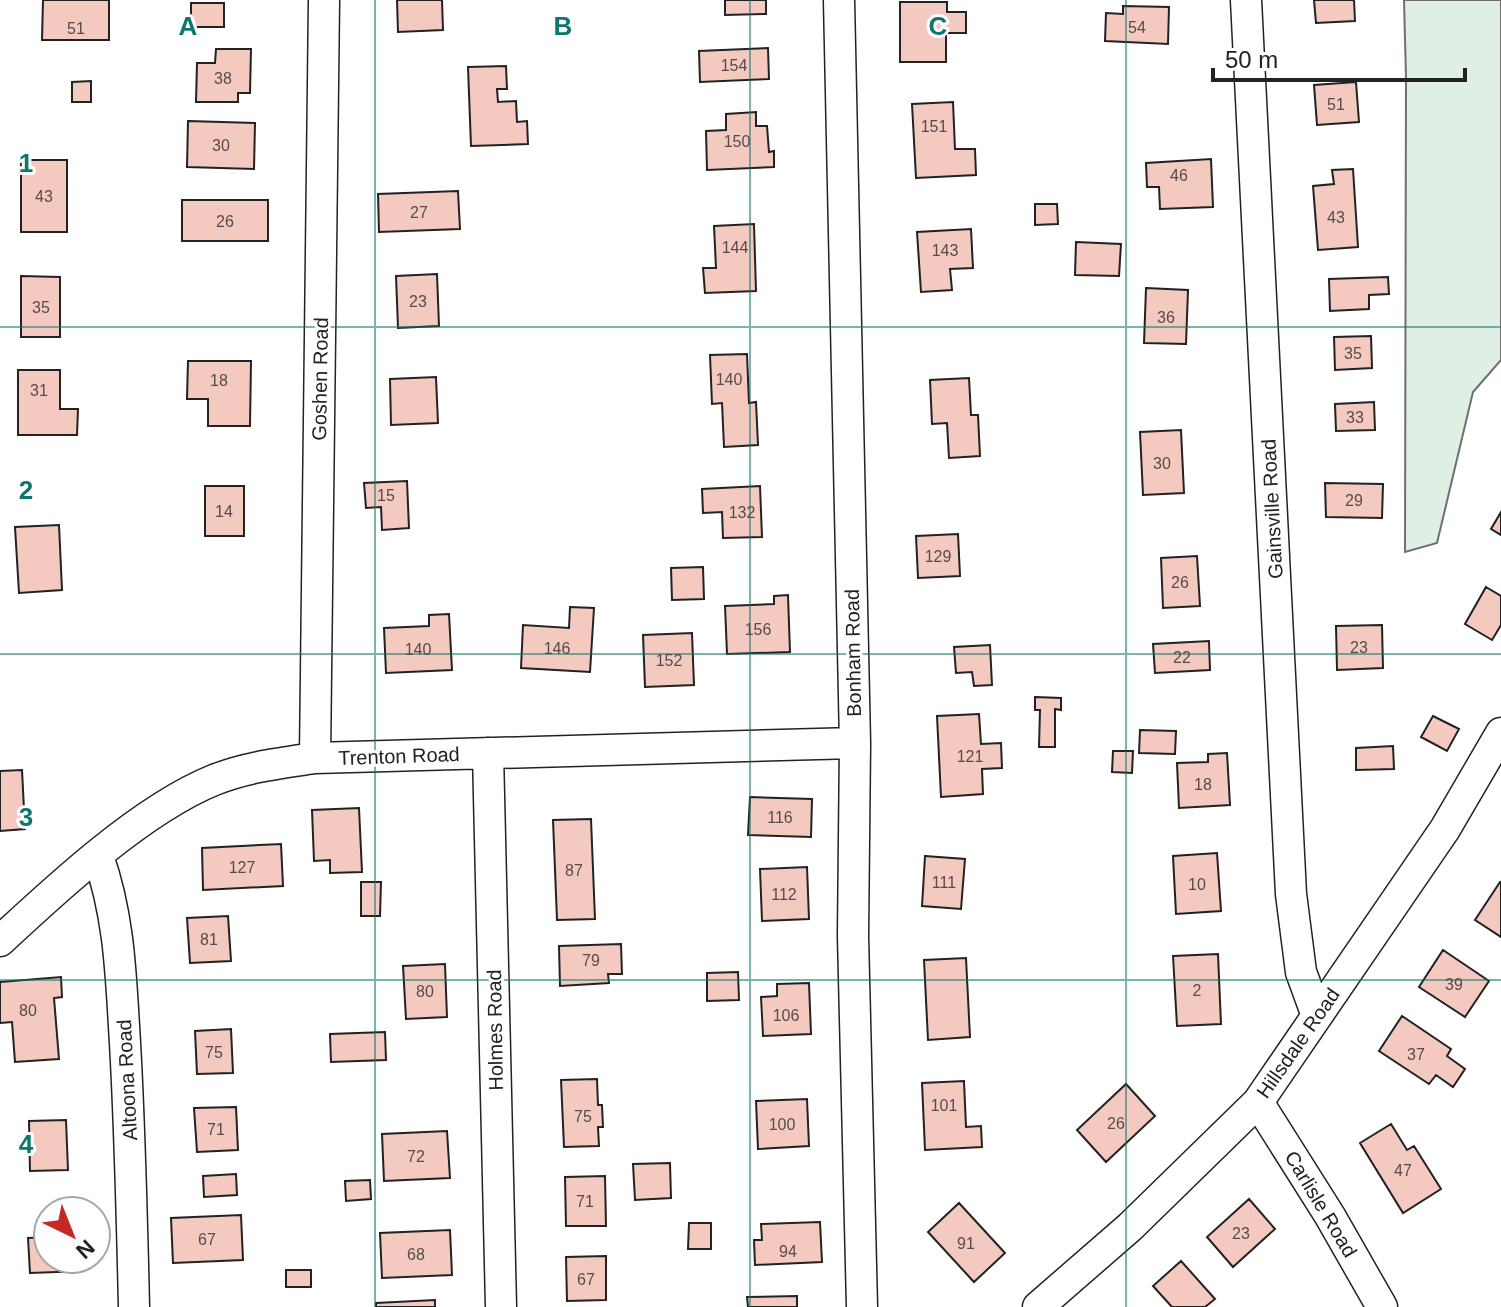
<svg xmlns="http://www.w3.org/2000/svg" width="1501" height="1307" viewBox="0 0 1501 1307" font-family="Arial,sans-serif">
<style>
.green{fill:#e0efe3;stroke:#6f6f6f;stroke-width:2}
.building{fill:#f3c9c0;stroke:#222;stroke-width:2}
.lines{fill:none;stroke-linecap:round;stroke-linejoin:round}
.minor-casing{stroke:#222;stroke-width:33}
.minor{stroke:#fff;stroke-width:30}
.grid{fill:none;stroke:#0f766e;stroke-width:2;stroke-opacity:0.55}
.labels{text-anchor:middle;stroke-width:6;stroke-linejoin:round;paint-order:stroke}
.number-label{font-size:16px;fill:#564c4a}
.street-label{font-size:20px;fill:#222;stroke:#fff}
.grid-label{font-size:26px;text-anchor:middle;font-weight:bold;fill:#0f766e;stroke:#fff;stroke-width:6;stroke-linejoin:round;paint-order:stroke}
</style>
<rect width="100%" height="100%" fill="#fff"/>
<path class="green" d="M1404 0H1501V360L1473 392 1437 543 1405 552 1406 77Z"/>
<path class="building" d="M43 0H109V40H42Z
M397 0H442L443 30 398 32Z
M725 0H766V14L725 15Z
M1314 0H1354L1355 21 1316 23Z
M900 2H947V12H966V33H946V62H900Z
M191 3H224V27H191Z
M1123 6 1169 7 1168 44 1105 41 1106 13 1123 14Z
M768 48 769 79 700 82 699 51Z
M216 49H251L250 93H238V102H196L197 63H215Z
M506 66 507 89H497L498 102 516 101 517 122 527 121 528 144 471 146 468 67Z
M91 81V102H72V82Z
M1356 82 1359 122 1317 125 1314 85Z
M953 102 955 149H975L976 175 916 178 912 104Z
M756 112V126H767L769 152 774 151V167L707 170 706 131 726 130V114Z
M188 121 255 123 254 169 187 167Z
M1211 159 1213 207 1160 209 1159 187H1147L1146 163Z
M21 160H67V232H21Z
M1353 169 1358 247 1318 250 1313 186 1334 184 1332 170Z
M458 191 460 229 379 232 378 194Z
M182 200H268V241H182Z
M1035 204H1057L1058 224 1035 225Z
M754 224 756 291 705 293 703 268H716L714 226Z
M971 229 973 268 950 269 952 290 921 292 917 232Z
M1076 242 1121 244 1119 276 1075 275Z
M437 274 439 326 398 328 396 276Z
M21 276 60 277V337H21Z
M1388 277 1389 294 1369 295V309L1330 311 1329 279Z
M1146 288 1188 290 1186 344 1144 343Z
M1371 336 1372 368 1335 370 1334 337Z
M747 354 749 403 756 402 758 445 724 447 722 403 712 404 710 355Z
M188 361H251L250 426H208V399H187Z
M18 370H60V409H78L77 435H18Z
M436 377 438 423 391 425 390 379Z
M969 378 971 415H978L980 456 949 458 947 423 932 424 930 380Z
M1374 402 1375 430 1336 431 1335 404Z
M1181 430 1184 493 1143 495 1140 432Z
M407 481 409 528 382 530 381 507 366 508 364 483Z
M1325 483 1383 484 1382 518 1326 517Z
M205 486H244V536H205Z
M760 486 762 537 723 538 722 512 703 513 702 489Z
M1501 512V535L1491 529Z
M59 525 62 590 19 593 15 527Z
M958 534 960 576 918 578 916 536Z
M1197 556 1200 606 1163 608 1161 558Z
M703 567 704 599 672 600 671 568Z
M1486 587 1501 596V625L1492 640 1465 624Z
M788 595 790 652 727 654 725 606 774 604V596Z
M570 607 594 608 590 672 521 668 523 625 569 628Z
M449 614 452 670 386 673 384 628 429 626V615Z
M1382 625 1383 668 1337 670 1336 626Z
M692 633 694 685 645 687 643 635Z
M1209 641 1210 670 1155 673 1153 644Z
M990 645 992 685 974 686 972 672 956 673 954 647Z
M1035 697 1061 698V710L1055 709V747H1039L1040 710H1035Z
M979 714 981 744 1001 743 1002 768 982 769 983 794 941 797 937 716Z
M1433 716 1459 729 1447 751 1421 737Z
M1140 730 1176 731 1175 754 1139 753Z
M1393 746 1394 769 1356 770V748Z
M1113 751H1133L1132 773 1112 772Z
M1227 753 1230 805 1179 808 1177 763 1208 762V754Z
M22 770 25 829 0 831V771Z
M750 797 812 799 811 837 748 835Z
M359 808 362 872 330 873V860L314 861 312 810Z
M591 819 595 919 557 920 553 820Z
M281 844 283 886 203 890 202 848Z
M1217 853 1221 911 1176 914 1173 856Z
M925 856 965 859 961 909 922 906Z
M807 867 809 919 762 921 760 869Z
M361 882H381L380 916H361Z
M1500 882 1501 883V937L1475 920Z
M228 916 231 961 190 963 187 918Z
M621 944 622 974H608L609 983 560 986 559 946Z
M1443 950 1489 981 1465 1017 1419 987Z
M1218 954 1221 1024 1177 1026 1173 956Z
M966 958 970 1037 928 1040 924 960Z
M445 964 447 1017 406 1019 403 966Z
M738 972 739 1000 707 1001V973Z
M61 977 62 997 54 998 59 1059 15 1062 12 1022 0 1023V982Z
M809 983 811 1034 763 1036 761 997 777 996V984Z
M1402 1016 1451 1049 1447 1056 1465 1069 1453 1087 1436 1075 1429 1084 1379 1051Z
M231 1029 233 1073 197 1074 195 1031Z
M385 1032 386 1060 331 1062 330 1034Z
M597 1079 598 1105H602L603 1127H598L599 1146 564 1147 561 1080Z
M964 1081 966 1127 981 1126 982 1147 925 1150 922 1083Z
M1126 1084 1155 1116 1106 1162 1077 1130Z
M807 1099 809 1146 758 1149 756 1101Z
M236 1107 238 1150 197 1152 194 1108Z
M66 1120 68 1170 30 1171 29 1121Z
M1391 1124 1407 1150 1414 1146 1441 1189 1403 1213 1360 1143Z
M447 1131 450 1178 384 1181 382 1134Z
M670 1163 671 1198 635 1200 633 1164Z
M236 1174 237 1195 204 1197 203 1176Z
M605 1176 606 1226H566L565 1177Z
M370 1180 371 1199 346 1201 345 1181Z
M1249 1199 1275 1229 1233 1267 1207 1237Z
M959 1203 1005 1253 974 1282 928 1232Z
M241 1215 243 1260 173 1263 171 1218Z
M820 1222 822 1262 755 1265 754 1240H762L761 1224Z
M689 1223H711V1249H688Z
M450 1230 452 1275 382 1278 380 1233Z
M48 1237V1259H84V1271L30 1273 28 1238Z
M606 1256V1300L567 1301 566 1257Z
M1181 1261 1215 1299 1205 1307H1172L1153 1286Z
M286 1270H311V1287H286Z
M797 1296V1307H748L747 1297Z
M435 1300V1307H376V1303Z"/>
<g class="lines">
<g class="minor-casing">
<path id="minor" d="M839 0 855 743 853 936 862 1307
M1246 0 1291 894 1301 972 1317 1016
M488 753 501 1307
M315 758 324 0
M98 856C120 918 121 979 125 1043 130 1131 132 1219 134 1307
M0 941C57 888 142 809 214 780 246 767 281 763 315 758L855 743
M1258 1102 1330 1216 1382 1307
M1038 1307 1130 1227 1258 1102 1445 829 1501 733"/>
</g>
<use href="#minor" class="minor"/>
</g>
<path class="grid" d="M375 0V1307M750 0V1307M1126 0V1307M0 327H1501M0 654H1501M0 980H1501"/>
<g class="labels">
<g class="number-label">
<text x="1137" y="33">54</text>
<text x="76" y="34">51</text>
<text x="734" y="71">154</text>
<text x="223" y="84">38</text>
<text x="1336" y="110">51</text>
<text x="934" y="132">151</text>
<text x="737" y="147">150</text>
<text x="221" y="151">30</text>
<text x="1179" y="181">46</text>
<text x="44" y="202">43</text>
<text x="419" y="218">27</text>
<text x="1336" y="223">43</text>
<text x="225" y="227">26</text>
<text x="735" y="253">144</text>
<text x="945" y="256">143</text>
<text x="418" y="307">23</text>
<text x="41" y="313">35</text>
<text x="1166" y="323">36</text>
<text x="1353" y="359">35</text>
<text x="729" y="385">140</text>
<text x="219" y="386">18</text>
<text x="39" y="396">31</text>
<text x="1355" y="423">33</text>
<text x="1162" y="469">30</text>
<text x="386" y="501">15</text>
<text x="1354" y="506">29</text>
<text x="224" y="517">14</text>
<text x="742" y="518">132</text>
<text x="938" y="562">129</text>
<text x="1180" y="588">26</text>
<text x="758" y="635">156</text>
<text x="1359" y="653">23</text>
<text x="557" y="654">146</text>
<text x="418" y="655">140</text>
<text x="1182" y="663">22</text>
<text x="669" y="666">152</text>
<text x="970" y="762">121</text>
<text x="1203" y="790">18</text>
<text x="780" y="823">116</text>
<text x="242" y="873">127</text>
<text x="574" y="876">87</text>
<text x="944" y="888">111</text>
<text x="1197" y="890">10</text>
<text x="784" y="900">112</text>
<text x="209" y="945">81</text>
<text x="591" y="966">79</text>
<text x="1454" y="990">39</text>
<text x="1197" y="996">2</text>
<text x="425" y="997">80</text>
<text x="28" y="1016">80</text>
<text x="786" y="1021">106</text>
<text x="214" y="1058">75</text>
<text x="1416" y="1060">37</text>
<text x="944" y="1111">101</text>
<text x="583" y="1122">75</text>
<text x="1116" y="1129">26</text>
<text x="782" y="1130">100</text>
<text x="216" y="1135">71</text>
<text x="416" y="1162">72</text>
<text x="1403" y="1176">47</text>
<text x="585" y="1207">71</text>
<text x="1241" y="1239">23</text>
<text x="207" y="1245">67</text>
<text x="966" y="1249">91</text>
<text x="788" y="1257">94</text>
<text x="416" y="1260">68</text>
<text x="586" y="1285">67</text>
</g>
<g class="street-label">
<text transform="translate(320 379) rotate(-89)" y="7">Goshen Road</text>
<text transform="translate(1272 509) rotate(-93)" y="7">Gainsville Road</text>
<text transform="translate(853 653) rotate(-91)" y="7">Bonham Road</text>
<text transform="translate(399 756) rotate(-2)" y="7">Trenton Road</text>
<text transform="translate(495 1030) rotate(-91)" y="7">Holmes Road</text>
<text transform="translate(1298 1043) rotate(-55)" y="7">Hillsdale Road</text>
<text transform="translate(127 1080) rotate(-93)" y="7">Altoona Road</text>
<text transform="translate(1321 1204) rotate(59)" y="7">Carlisle Road</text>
</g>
</g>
<g class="grid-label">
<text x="188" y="35">A</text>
<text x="563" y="35">B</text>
<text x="938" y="35">C</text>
<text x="26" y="172">1</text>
<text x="26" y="499">2</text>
<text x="26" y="826">3</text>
<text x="26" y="1153">4</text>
</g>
<g transform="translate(72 1235) rotate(137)"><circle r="38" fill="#ffffff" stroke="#a7a7a7" stroke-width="2"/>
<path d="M0-6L14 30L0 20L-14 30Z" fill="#c62828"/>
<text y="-12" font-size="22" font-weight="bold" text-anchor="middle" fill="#222222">N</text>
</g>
<path d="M1213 68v12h252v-12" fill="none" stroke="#222222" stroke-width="4"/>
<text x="1225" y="68" font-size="24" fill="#222222" stroke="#ffffff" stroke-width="6" paint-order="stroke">50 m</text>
</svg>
